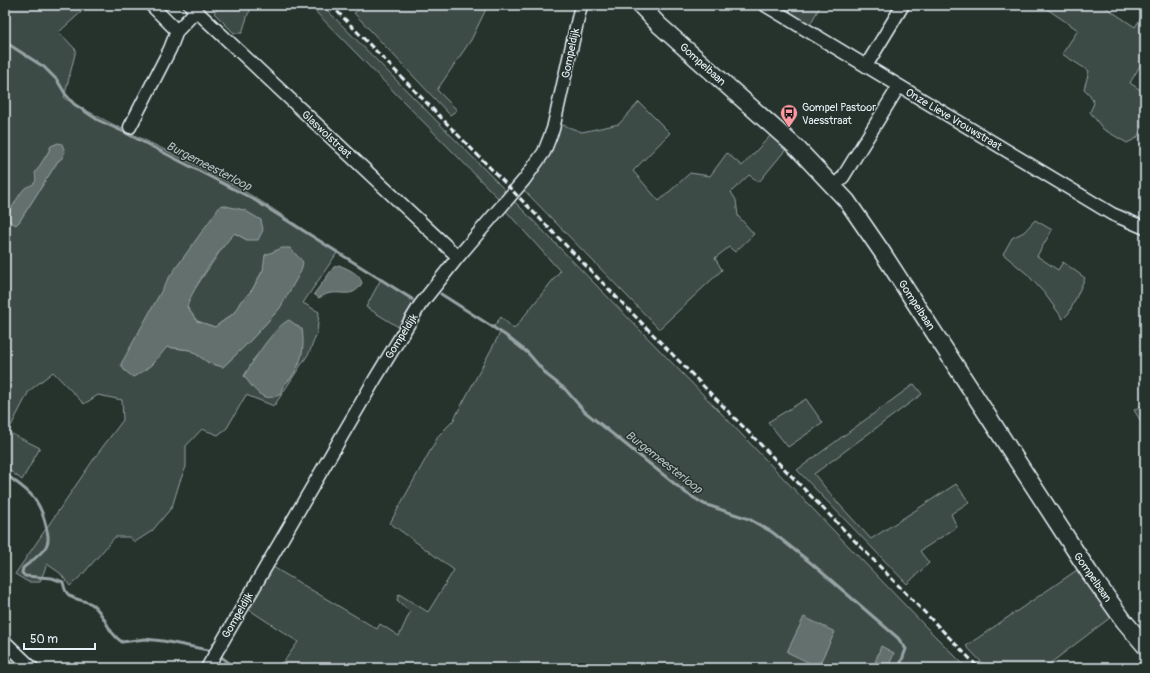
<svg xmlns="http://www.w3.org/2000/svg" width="1150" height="673" viewBox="0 0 1150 673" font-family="Pangolin,sans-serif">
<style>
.green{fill:#3e4b47;stroke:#939ea0;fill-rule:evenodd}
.water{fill:#636f6d;stroke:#98a3a5}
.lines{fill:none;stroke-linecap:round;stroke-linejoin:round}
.stream{stroke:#98a3a5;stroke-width:3}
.street-casing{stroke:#e8f1f8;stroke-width:15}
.secondary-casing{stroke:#e8f1f8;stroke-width:19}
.street{stroke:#26332d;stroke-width:12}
.secondary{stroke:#26332d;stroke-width:16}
.rail{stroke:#e8f1f8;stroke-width:3;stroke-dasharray:6 3;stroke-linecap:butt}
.labels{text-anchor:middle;stroke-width:3;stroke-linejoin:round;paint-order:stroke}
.street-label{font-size:11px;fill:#e8f1f8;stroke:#26332d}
.poi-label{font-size:11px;fill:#e8f1f8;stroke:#26332d;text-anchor:start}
.water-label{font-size:12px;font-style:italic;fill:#b3bdc0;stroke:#26332d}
</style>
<rect width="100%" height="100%" fill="#26332d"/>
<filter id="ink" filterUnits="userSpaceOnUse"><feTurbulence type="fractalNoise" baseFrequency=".025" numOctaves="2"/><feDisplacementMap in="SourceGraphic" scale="8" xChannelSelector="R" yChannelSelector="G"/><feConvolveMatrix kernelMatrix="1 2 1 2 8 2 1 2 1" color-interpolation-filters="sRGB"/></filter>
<g filter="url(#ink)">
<path class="green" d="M5 5H89L59 32 76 50 64 98C120 130 179 155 235 186 271 206 304 230 337 253L303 303 319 312 317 333 309 353 274 406 246 395 227 428 218 435 202 429 186 446V467L180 481 172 507 152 531 135 542 129 537H115L83 574 70 586 60 573 47 564 40 582H28L15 574 98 453 123 420 122 400 98 395 84 404 53 372 29 391 8 432 40 448 22 480 5 467ZM51 146 62 158 58 161 19 222 16 225 28 188 35 183ZM221 205 247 240 234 233 227 241 190 296 187 307 197 321 215 327 234 313 241 301 252 290 263 270 280 308 250 341 223 367 209 363 190 350 167 347ZM286 322 300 363 289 379 282 386 252 361Z
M221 5H254L248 14 242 33H234L214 13Z
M309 5H322L505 190 498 198Z
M366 5H488L471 40 437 90 457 110 450 115 354 13Z
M792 5H821L809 26 788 13Z
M1041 5H1102L1135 27 1145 12V57L1130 83 1145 93V121L1137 138 1127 143 1103 129 1090 112 1094 103 1090 95 1084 89 1089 71 1062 54 1078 30Z
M639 102 670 133 633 171 659 201 690 173 710 176 727 153 742 166 771 135 787 148 759 182 749 175 731 192 736 200 738 216 754 234 735 252 729 247 715 258 722 270 659 329 524 190 546 159 560 124 582 132 619 124Z
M514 201 722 414 925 626 967 668H274L285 660 298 642 248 609 273 567 377 629 380 624 399 636 410 612 397 600 399 594 428 612 454 570 390 523 439 435 453 421 500 333 494 326 501 317 514 329 560 271 506 211Z
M1035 220 1052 230 1037 256 1058 270 1063 262 1085 278 1069 313 1063 319 1045 294 1027 274 1003 254 1012 238 1024 232Z
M381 279 415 302 400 328 366 307Z
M914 384 922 394 814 474 838 503 871 539 956 484 969 502 951 514 957 527 920 551 929 563 907 584 797 470Z
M806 399 823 423 788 447 768 422Z
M1145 404V424L1143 425 1134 410Z
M1077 570 1111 617 1044 668H987L966 646Z"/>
<path class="water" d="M58 143 62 144 65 152 62 158 58 161 19 222 16 225 9 221C9 220 8 215 9 214 10 210 21 192 24 189 31 183 38 187 35 173L49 151 51 146Z
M221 205 244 210 261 220 263 230 258 240H247L235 233C220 247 192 289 187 307L197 321 215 327 234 313 241 301 252 290 263 270 265 255 282 248H290L303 262 301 271 280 308 250 341 223 367 209 363 190 350 167 347C157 359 149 370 133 377L124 370 121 364 168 279Z
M339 265C348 269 359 273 362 283 351 303 337 285 319 298L314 294 334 267Z
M289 320 302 329C305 348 302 362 291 378 285 385 282 384 281 394 262 404 255 390 244 376 252 362 275 326 289 320Z
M804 617 835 632 818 667 787 652Z
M881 646 894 653 888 668H873Z"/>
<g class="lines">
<path class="stream" d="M5 42 44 67 57 80 66 95 74 104 98 120 124 132 253 199 412 299
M441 294 505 335 528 353 547 375 565 389 584 411 686 493 704 504 749 519 772 532 811 563 898 638 906 649 899 668
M5 474C28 491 39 496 46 526 47 532 50 538 47 544 45 552 29 563 23 568L22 573 25 576 52 578 63 582C64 586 65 592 68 594 74 601 87 600 93 605 107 617 106 631 122 642L145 639 163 641 208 650
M221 657 232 665 241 668
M247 668 256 666 263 668"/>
<g class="street-casing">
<path id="street" d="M151 5 177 31
M190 5 458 257
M765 5 1112 214 1145 228
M866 66 903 5
M130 127 170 49 177 31 196 11
M834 186 843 177 899 86
M5 642 32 668
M207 668 375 379 420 305 458 257 524 180 544 152 553 129 581 5"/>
</g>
<g class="secondary-casing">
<path id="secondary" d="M640 5 659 25 797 148 847 201 882 252 1089 572 1124 621 1145 646"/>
</g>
<use href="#street" class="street"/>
<use href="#secondary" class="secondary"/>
<path class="rail" d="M331 5 979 668"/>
</g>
</g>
<defs>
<g id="bus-pin" transform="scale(0.9)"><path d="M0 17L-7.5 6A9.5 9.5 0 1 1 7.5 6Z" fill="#ff9aa2" stroke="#26332d"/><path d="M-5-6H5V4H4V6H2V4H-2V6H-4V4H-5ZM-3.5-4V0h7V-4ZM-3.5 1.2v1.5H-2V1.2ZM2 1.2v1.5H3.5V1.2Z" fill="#111"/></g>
</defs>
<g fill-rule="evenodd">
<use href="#bus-pin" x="789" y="113"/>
</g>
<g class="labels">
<g class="street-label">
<text transform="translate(570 53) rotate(-78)" y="4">Gompeldijk</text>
<text transform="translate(703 64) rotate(42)" y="4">Gompelbaan</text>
<text transform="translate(954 119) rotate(31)" y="4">Onze Lieve Vrouwstraat</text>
<text transform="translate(327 134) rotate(43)" y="4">Glaswolstraat</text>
<text transform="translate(917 305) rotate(57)" y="4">Gompelbaan</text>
<text transform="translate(401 336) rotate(-58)" y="4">Gompeldijk</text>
<text transform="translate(1093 577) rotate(55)" y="4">Gompelbaan</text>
<text transform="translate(237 615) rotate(-60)" y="4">Gompeldijk</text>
</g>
<g class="poi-label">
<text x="802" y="111">Gompel Pastoor<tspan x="802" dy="13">Vaesstraat</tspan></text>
</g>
<g class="water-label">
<text transform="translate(209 166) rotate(27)" y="4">Burgemeesterloop</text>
<text transform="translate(664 462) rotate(38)" y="4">Burgemeesterloop</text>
</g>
</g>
<rect width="1150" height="673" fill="none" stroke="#26332d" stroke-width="20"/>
<rect x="10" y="10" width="1130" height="653" fill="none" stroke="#e8f1f8" stroke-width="1.5" filter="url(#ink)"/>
<path d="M24 643v6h71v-6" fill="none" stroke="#e8f1f8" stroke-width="2"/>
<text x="30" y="643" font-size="12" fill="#e8f1f8" stroke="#26332d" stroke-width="3" paint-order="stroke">50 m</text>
</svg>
